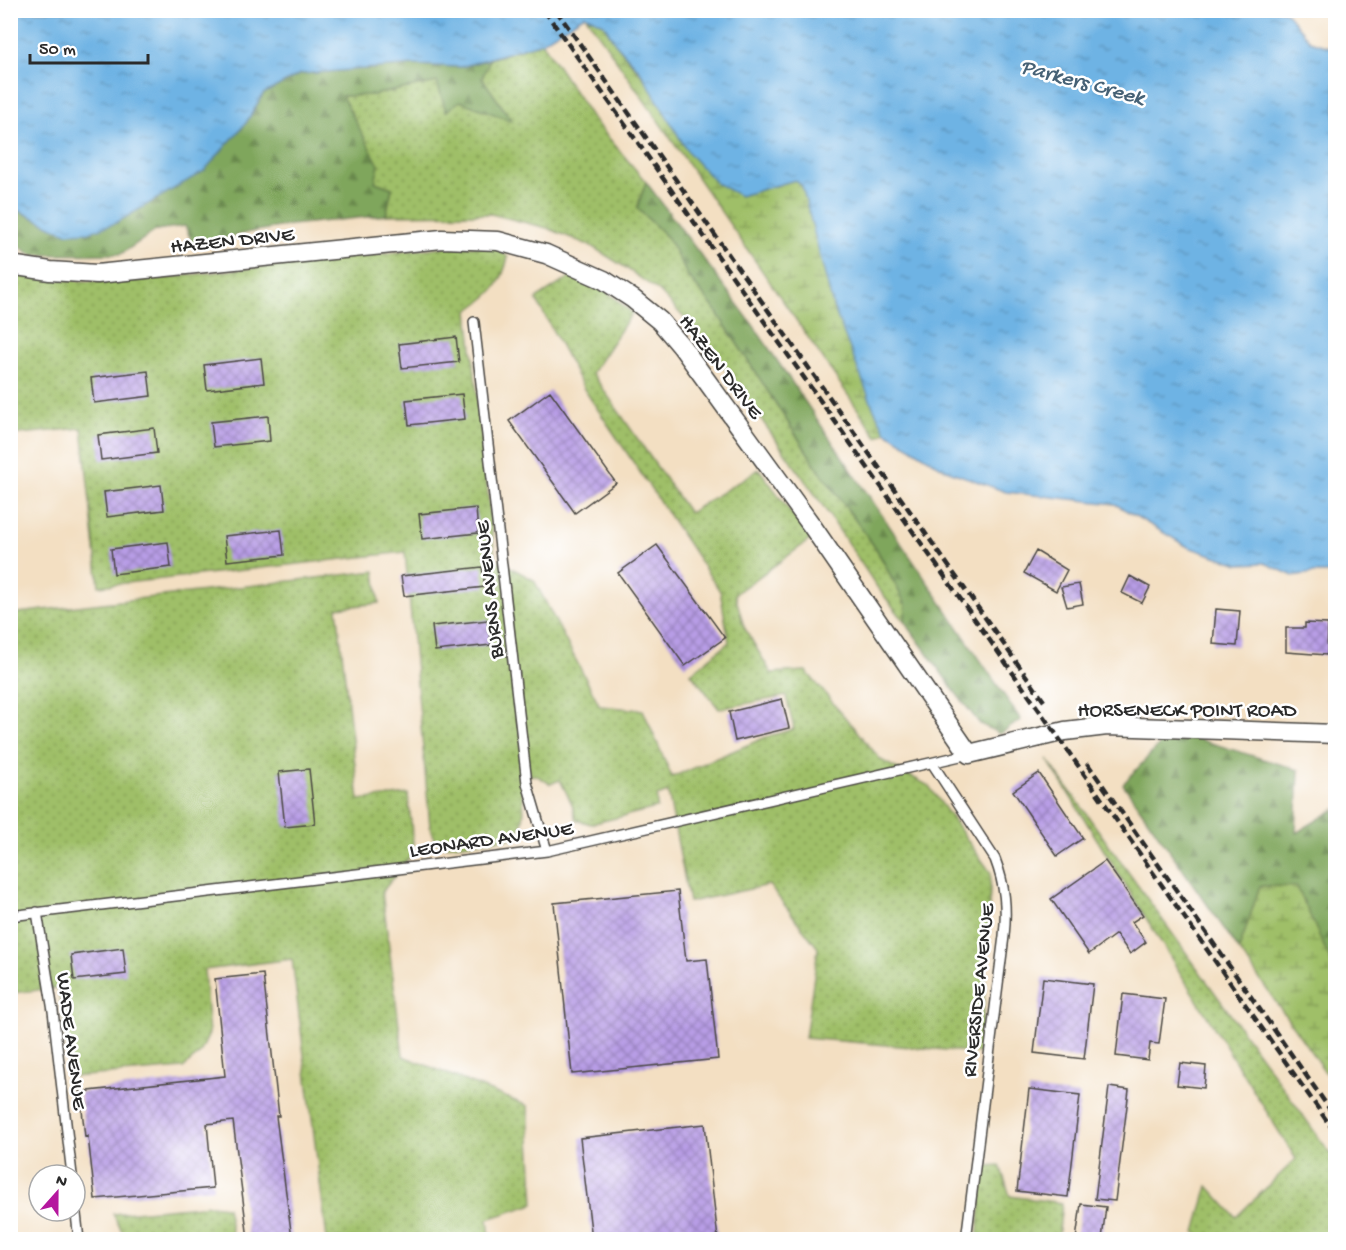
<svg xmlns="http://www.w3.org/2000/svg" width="1346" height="1250" viewBox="0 0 1346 1250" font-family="'Gochi Hand',sans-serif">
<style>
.grass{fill:url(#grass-dots);stroke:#657549;stroke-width:1.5}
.forest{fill:url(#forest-firs);stroke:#556844;stroke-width:1.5}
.wetland{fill:url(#wetland-marsh);stroke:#657549;stroke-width:1.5}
.water{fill:url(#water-ripples);stroke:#4c6f88;stroke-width:1.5}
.building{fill:url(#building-cross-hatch)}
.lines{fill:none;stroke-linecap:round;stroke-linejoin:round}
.lane-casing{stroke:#494642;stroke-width:12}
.street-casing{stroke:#494642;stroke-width:21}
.lane{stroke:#fff;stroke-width:9}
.street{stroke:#fff;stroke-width:18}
.rail{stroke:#2b2b2b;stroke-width:4.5;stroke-dasharray:9 4.5;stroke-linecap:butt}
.labels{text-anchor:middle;stroke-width:5;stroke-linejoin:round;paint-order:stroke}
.street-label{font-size:21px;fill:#2b2b2b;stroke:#fff}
.water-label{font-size:22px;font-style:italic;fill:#466175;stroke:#fff}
</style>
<defs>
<pattern id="grass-dots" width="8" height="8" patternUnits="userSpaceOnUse" patternTransform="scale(1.5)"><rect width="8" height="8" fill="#9fbf67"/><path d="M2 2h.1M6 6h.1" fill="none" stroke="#829b55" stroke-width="1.8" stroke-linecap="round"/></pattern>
<pattern id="forest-firs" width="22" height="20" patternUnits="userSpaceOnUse" patternTransform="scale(1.5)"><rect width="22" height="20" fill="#7fa65c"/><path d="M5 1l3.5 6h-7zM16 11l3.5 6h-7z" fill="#68874c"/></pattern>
<pattern id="wetland-marsh" width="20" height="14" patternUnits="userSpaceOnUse" patternTransform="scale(1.5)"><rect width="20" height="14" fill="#9fbf67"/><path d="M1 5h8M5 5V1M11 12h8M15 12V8" fill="none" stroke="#829b55"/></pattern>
<pattern id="water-ripples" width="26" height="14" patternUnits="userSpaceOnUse" patternTransform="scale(1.5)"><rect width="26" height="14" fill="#6eb3e4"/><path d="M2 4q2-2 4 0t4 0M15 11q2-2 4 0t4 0" fill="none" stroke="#5b92b9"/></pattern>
<pattern id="building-cross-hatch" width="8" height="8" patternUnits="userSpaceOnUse" patternTransform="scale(1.5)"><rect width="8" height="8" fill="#b89de6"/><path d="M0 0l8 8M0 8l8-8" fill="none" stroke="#9680bb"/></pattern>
</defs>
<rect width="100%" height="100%" fill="#fff"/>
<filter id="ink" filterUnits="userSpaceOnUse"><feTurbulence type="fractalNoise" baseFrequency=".0167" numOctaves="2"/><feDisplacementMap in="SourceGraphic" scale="12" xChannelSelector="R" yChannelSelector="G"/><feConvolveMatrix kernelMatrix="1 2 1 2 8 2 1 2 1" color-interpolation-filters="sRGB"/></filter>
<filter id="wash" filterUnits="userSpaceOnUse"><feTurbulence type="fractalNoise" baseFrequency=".008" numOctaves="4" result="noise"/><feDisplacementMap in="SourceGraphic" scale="24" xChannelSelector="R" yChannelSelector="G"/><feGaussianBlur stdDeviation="1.35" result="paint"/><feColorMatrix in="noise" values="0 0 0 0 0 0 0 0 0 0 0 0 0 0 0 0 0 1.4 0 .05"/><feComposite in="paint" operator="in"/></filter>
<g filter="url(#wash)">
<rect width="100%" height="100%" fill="#f3dfc2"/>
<path class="grass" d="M542 42 592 118 646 182 637 208 668 238 688 276 714 308 815 464 877 550 906 605 905 622 877 587 819 500 702 337 660 292 623 266 591 246 547 228 491 214 386 215 392 188 375 182 342 96 373 95 437 82 460 101 511 120 482 78 490 59Z
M454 246 494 247 508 257C501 287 492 294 468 311L495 559 534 580 600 706 643 710 672 777 766 737 794 729 786 696 719 709 691 673 729 642 720 591 584 389 536 299 573 275 605 290 632 313 592 373 689 513 759 469 811 539 735 594 744 627 771 673 806 671 881 760 929 786 991 873 981 1053 805 1038 818 948 769 885 689 902 668 792 657 796V808L591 824 576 820 572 804 560 780 550 784 536 775 521 776C521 798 531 821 513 838L445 846 435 841 430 826 405 552 99 586 82 428 11 435V274C69 283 131 284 189 275Z
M375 571 379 603 337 608 359 800 408 794 414 852 382 892 403 1056 528 1106 534 1204 488 1219 490 1239H327L292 959 204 970 209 1034 200 1053 183 1068 72 1077 58 988 11 993 10 614Z
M1047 759 1335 1160V1239H1204L1195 1232 1208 1186 1236 1217 1296 1159Z
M1000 1165 1010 1196 1062 1203 1058 1239H977L985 1166Z
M211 1205 227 1207 233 1239H126L113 1214Z"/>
<path class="forest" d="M490 59 482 78 512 121 460 101 446 111 437 82 373 95 342 96 379 165 375 182 392 188 386 215 291 225 251 232 194 246 185 226 157 230 121 254 32 255 11 241 10 207 66 233 116 223 156 199 235 135 246 123 263 94 300 74 414 65 461 67Z
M646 182 753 325 1021 720 1000 734 980 724 955 692 905 622 906 605 877 550 815 464 714 308 688 276 668 238 637 208Z
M1172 731 1299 770 1296 833 1335 809V971L1297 887 1260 886 1239 950 1123 784Z"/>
<path class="wetland" d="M585 15 604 24 615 43 740 196 795 180 802 186 859 370 873 407 886 432 877 437Z
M1260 886 1297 887 1335 971V1086L1239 950Z"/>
<path class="water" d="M1279 10 1286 12 1310 41 1335 49 1336 573H1313L1293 576 1265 563 1239 564 1188 547 1115 504 1006 492 946 470 886 432 873 407 833 306 802 186 795 180 740 196 716 183 688 152 640 71 615 43 604 24 585 15 542 42 461 67 414 65 300 74 263 94 246 123 204 171 116 223 90 232 66 233 11 207V11Z"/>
<g id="blocks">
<path class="building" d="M456 337 459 362 402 368 399 344Z
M261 358 264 383 207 390 204 365Z
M148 371 151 396 94 403 91 378Z
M550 391 616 483 575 513 509 421Z
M462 394 465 419 409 425 406 400Z
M268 416 270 441 214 447 211 422Z
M154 428 157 453 101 460 98 435Z
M161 485 164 510 107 517 104 492Z
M476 508 478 533 422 539 419 514Z
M281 530 284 555 227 561 224 536Z
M168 542 171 567 114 574 111 549Z
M657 545 725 638 685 666 618 573Z
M1036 551 1067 570 1056 591 1024 573Z
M482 567 485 587 404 596 401 576Z
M1130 576 1150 587 1142 603 1122 593Z
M1079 584 1083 604 1067 607 1061 587Z
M1216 609 1240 611 1237 646 1213 644Z
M488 620 491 645 435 651 432 626Z
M1305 623 1328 624 1327 655 1286 652V628H1305Z
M782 699 789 728 735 741 729 712Z
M309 769 315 824 285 827 279 772Z
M1039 773 1083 838 1057 856 1013 791Z
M1105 861 1143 915 1132 922 1146 942 1130 954 1116 934 1089 954 1051 899Z
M678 891 686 961 707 959 718 1059 572 1074 554 903Z
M123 948 126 974 74 980 71 955Z
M263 974 279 1116H276L292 1239H248L233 1121 207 1124 213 1188 95 1199 88 1136 85 1137 80 1092 225 1076 215 979Z
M1043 978 1093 984 1084 1059 1034 1053Z
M1123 994 1165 999 1159 1044 1150 1043 1148 1060 1116 1056Z
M1180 1063 1206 1066 1204 1088 1177 1085Z
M1109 1087 1129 1090 1115 1201 1095 1199Z
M1029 1089 1080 1095 1068 1197 1017 1191Z
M705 1124 718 1239H592L580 1138Z
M1081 1204 1106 1207 1102 1239H1076Z"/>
</g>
</g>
<g filter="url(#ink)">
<use href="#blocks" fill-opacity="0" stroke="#494642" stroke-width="1.5"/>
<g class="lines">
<g class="lane-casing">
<path id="lane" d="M474 322 527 783 547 851
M932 763 995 859C1005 885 1007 908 1004 936L966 1240
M37 912 53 1011 72 1175
M10 916 547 851 969 754
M75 1205 79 1240"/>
</g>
<g class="street-casing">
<path id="street" d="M10 265 50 271 97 274 442 239 498 241 546 254 604 280 633 299 660 321 682 347 812 526 969 754 1065 731 1107 726 1336 734"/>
</g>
<use href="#lane" class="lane"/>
<use href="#street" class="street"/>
<path class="rail" d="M544 10 1056 734 1336 1134
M556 10 1046 704
M1087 763 1336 1118"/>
</g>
</g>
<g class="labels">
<g class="street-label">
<text transform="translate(232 239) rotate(-6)" y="7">HAZEN DRIVE</text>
<text transform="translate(722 366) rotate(53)" y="7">HAZEN DRIVE</text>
<text transform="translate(488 590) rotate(-96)" y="7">BURNS AVENUE</text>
<text x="1187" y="716">HORSENECK POINT ROAD</text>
<text transform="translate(491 838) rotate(-8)" y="7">LEONARD AVENUE</text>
<text transform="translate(977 990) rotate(-84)" y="7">RIVERSIDE AVENUE</text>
<text transform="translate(73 1041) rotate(83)" y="7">WADE AVENUE</text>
</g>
<g class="water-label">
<text transform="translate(1083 80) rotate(15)" y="8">Parkers Creek</text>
</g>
</g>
<rect width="1346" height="1250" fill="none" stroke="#fff" stroke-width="36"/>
<g transform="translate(57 1193) rotate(21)"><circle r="28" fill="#ffffff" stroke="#aaaaaa" stroke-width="1.5"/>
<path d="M0-4.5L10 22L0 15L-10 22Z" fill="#b5179e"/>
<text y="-9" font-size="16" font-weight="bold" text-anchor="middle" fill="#2b2b2b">N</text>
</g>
<path d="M30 54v9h118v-9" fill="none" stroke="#2b2b2b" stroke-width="3"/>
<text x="39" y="54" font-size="18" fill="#2b2b2b" stroke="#ffffff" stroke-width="4.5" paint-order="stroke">50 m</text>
</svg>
